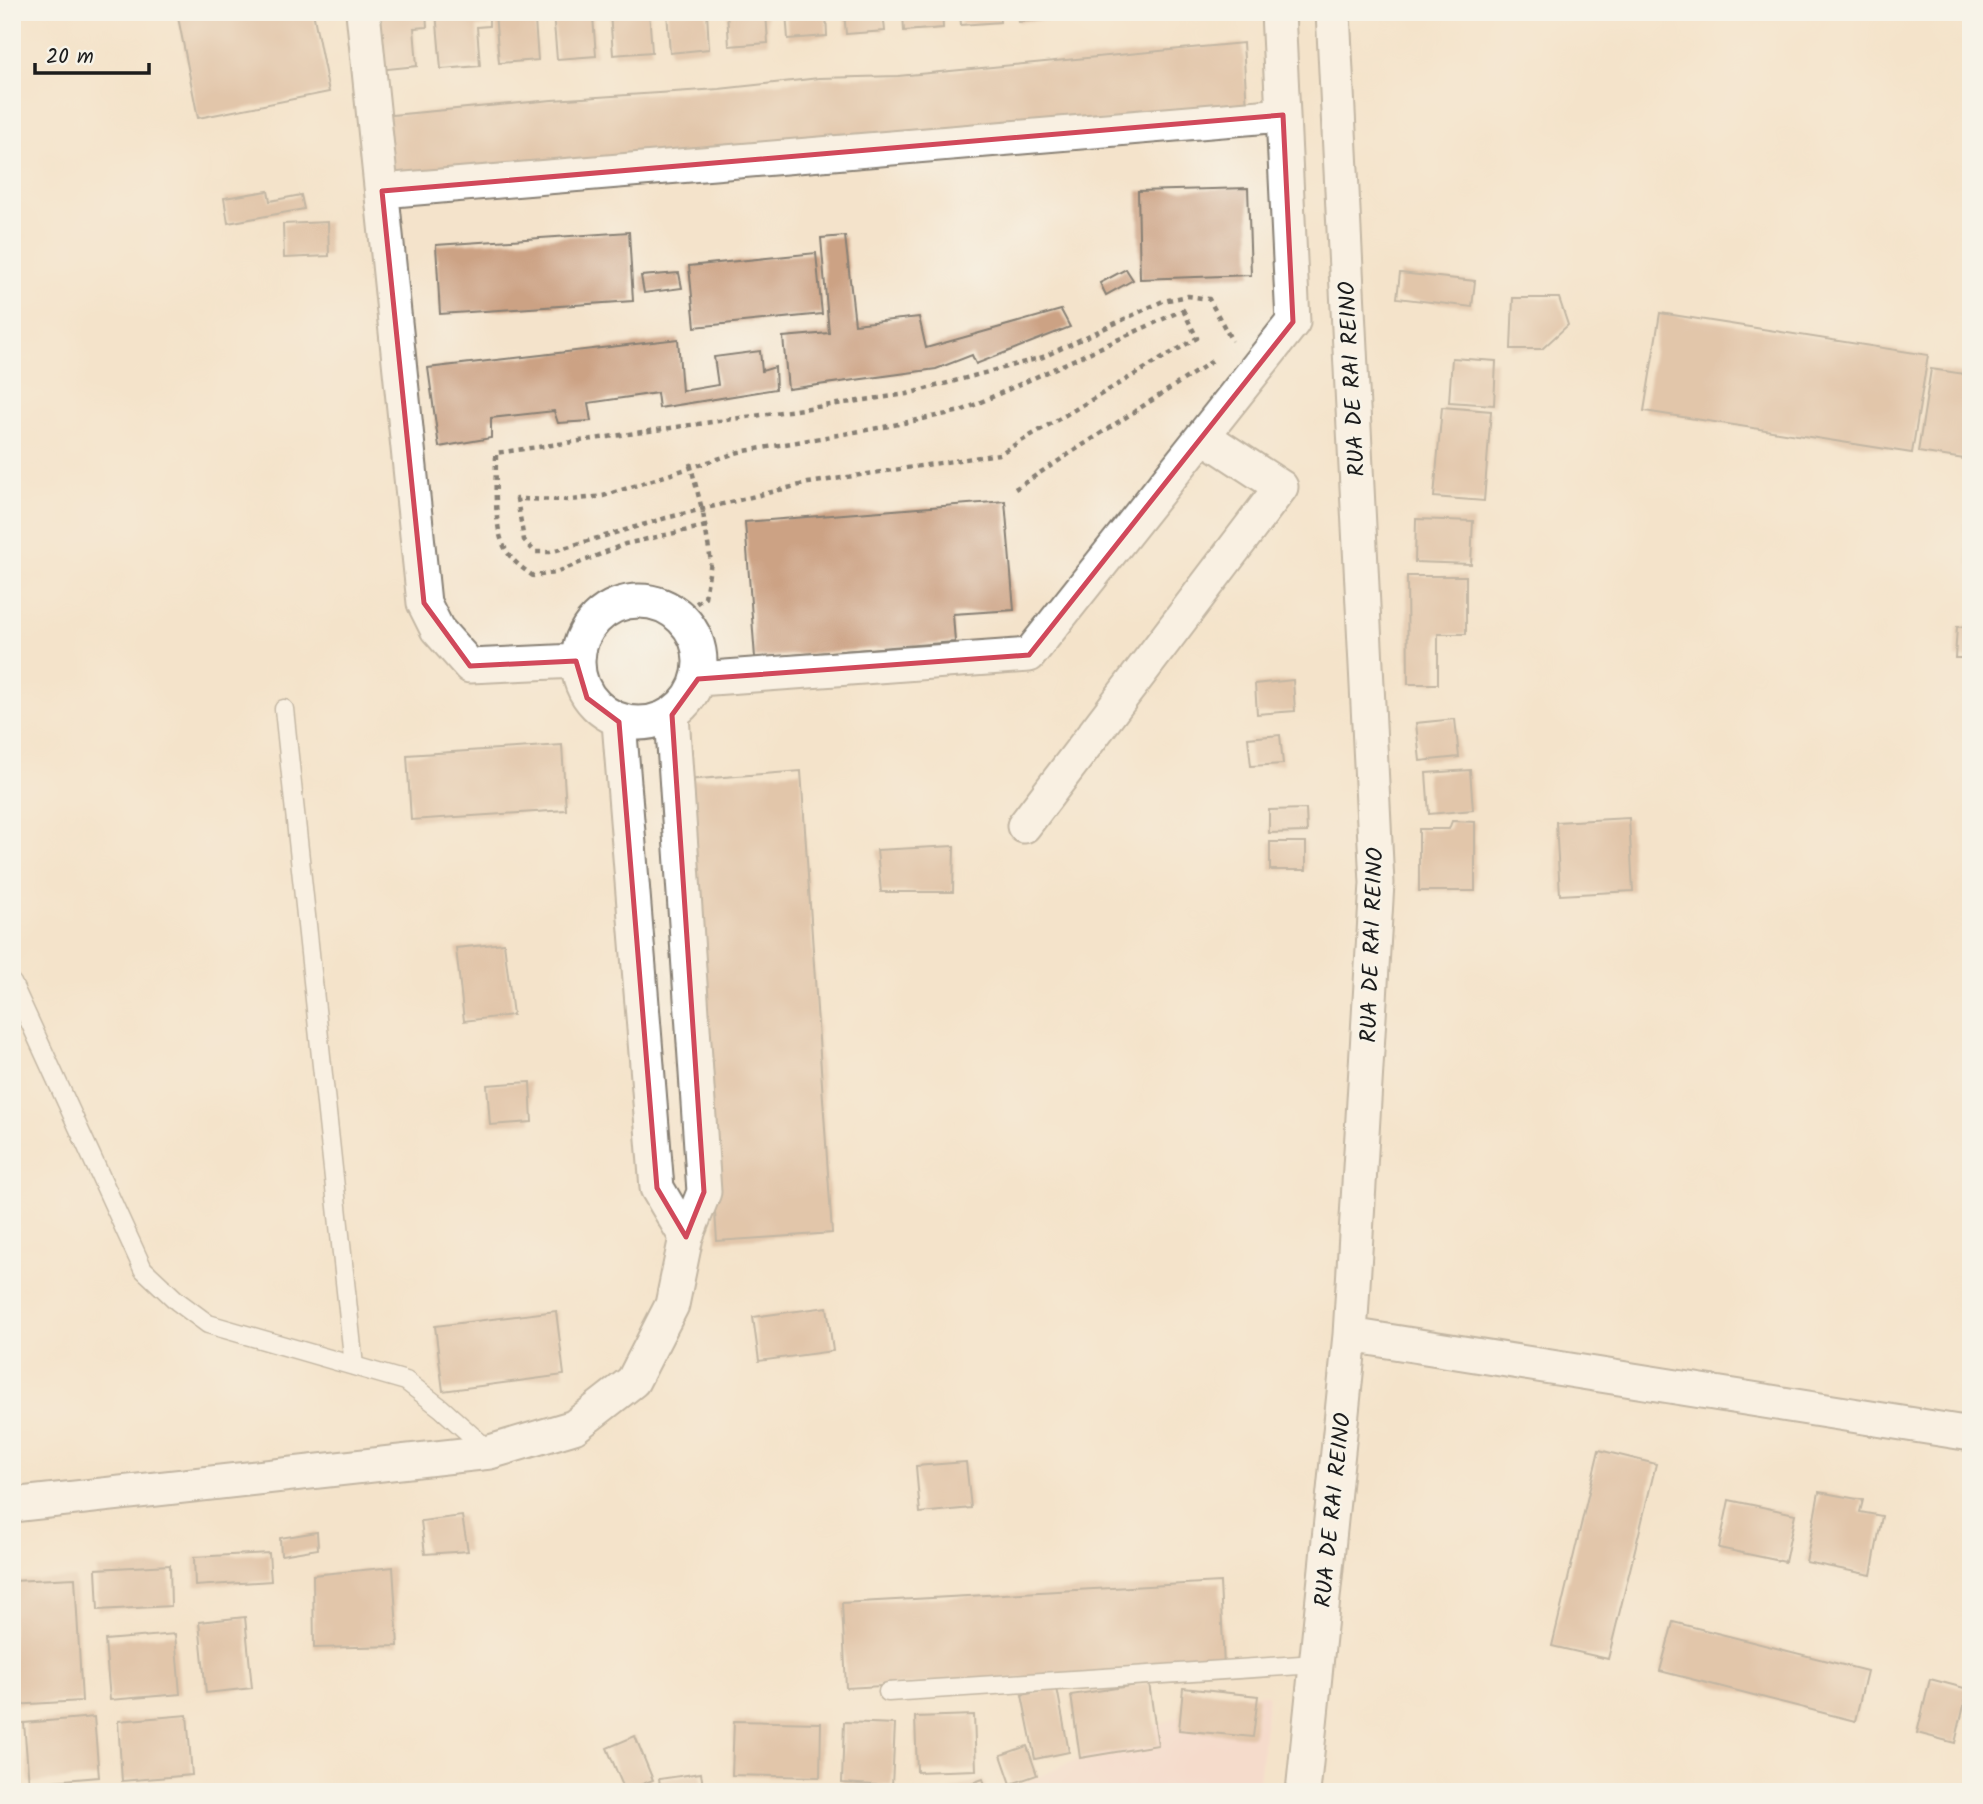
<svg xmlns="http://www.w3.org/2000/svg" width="1983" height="1804" viewBox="0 0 1983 1804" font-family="Kalam,sans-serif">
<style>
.built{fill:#f7d0cd}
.building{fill:#cca284}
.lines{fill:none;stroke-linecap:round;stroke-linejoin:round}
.service-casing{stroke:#888074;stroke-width:21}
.minor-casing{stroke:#888074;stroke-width:37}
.path{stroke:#888074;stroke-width:4.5;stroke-dasharray:5 5;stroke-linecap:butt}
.service{stroke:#fff;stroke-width:18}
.minor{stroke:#fff;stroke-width:33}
.path-bridge{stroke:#888074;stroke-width:4.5;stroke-dasharray:5 5;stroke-linecap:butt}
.marked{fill:none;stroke:#d1495b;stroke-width:5;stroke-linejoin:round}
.labels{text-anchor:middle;stroke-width:5;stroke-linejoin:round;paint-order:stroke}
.street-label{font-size:23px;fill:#1c1c1c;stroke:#f7f3e8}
</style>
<rect width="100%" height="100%" fill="#f7f3e8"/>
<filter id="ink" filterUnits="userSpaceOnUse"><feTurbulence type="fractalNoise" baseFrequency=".0143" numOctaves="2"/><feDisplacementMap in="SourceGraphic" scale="14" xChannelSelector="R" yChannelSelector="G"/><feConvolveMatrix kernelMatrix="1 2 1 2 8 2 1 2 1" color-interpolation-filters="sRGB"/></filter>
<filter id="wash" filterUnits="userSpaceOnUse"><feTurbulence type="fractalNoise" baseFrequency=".00686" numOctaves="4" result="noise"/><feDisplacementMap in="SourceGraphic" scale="28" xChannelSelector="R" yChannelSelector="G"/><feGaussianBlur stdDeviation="1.57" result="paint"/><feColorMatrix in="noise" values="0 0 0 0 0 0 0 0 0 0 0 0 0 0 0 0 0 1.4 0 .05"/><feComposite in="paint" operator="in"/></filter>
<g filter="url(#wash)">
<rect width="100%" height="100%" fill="#f4e3cb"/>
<path class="built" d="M1230 1694H1268L1258 1792H1002Z"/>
<g id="blocks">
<path class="building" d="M177 12H313L329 92 198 118Z
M374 12H426L427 27 414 28 417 66 378 70Z
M436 12H489V26L477 27 480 66 441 69Z
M495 12H547L548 20 535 21 538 60 499 63Z
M553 12H605L606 17H593L596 56 557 59Z
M610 12H649L652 52 613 55Z
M667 12H707L709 49 670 53Z
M727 12H766L768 43 729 46Z
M786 12H826L827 36 788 39Z
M844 12H883L885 31 846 34Z
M903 12H942L943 28 904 31Z
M960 12H999L1000 22 961 25Z
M1017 12H1057V19L1018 22Z
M1243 43 1247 109 391 181 382 116 552 100 719 89 819 78 898 76Z
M1248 188 1251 275 1140 279 1138 191Z
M268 191 270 201 301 195 304 209 228 223 224 198Z
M328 222 329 256 284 258 283 224Z
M629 232 633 301 440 314 436 245Z
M845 236 855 324 919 317 926 348 1061 310 1070 327 976 364 972 355 936 369 788 389 783 337 829 333 821 238Z
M816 253 822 314 695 327 689 266Z
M1126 269 1133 280 1106 295 1100 283Z
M679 273 682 288 644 293 641 276Z
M1400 273 1475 281 1472 307 1397 298Z
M1513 298H1559L1568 325 1542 349H1511Z
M1660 313 1928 355 1912 453 1644 411Z
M678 339 682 391 718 385 714 357 760 351 762 371 775 367 776 389 659 408 657 393 588 403 591 421 558 423 554 411 491 418V438L439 447 428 368Z
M1452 358 1496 361 1494 405 1449 402Z
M1931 369 1971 375V460L1918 452Z
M1442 407 1491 411 1484 501 1434 497Z
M1005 501 1014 610 953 614 955 642 755 658 745 522Z
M1416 519 1473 521 1471 564 1415 562Z
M1963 525H1971V566H1968Z
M1407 576H1466V634H1438V684H1408Z
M1971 626V658H1955L1957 627Z
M1293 680 1295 711 1257 714 1255 684Z
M1455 719 1459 757 1420 761 1416 723Z
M1280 735 1283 764 1251 766 1248 738Z
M562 745 566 810 411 820 407 755Z
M1470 770 1473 810 1429 814 1426 773Z
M801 771 832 1233 717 1241 686 780Z
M1306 809 1307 832 1269 833V810Z
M1629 818 1633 891 1560 895 1556 822Z
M1452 821 1475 822V891H1419V829H1449Z
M1270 842H1306V870H1270Z
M954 846 953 892H881L877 850Z
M504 943 513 1015 464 1021 456 948Z
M530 1082 532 1122 490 1125 487 1085Z
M827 1307 833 1351 759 1361 753 1317Z
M556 1311 564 1375 443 1391 435 1326Z
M1599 1450 1656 1464 1608 1659 1552 1646Z
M966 1462 971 1508 920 1513 916 1466Z
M1819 1492 1863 1500 1860 1512 1882 1516 1871 1575 1806 1562Z
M1729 1500 1795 1514 1785 1562 1719 1548Z
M462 1516 468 1551 425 1554 421 1521Z
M317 1532 318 1549 281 1555 280 1538Z
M269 1553 271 1581 195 1586 194 1557Z
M170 1565 171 1606 98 1610 96 1569Z
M393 1567 398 1646 314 1648 313 1575Z
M75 1578 82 1701 12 1705V1581Z
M1220 1582 1224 1667 846 1688 842 1603Z
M245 1617 252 1688 206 1693 199 1622Z
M1673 1622 1867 1671 1855 1721 1660 1671Z
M175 1634 180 1694 110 1700 105 1640Z
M1930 1679 1968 1689 1955 1743 1917 1733Z
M1149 1683 1158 1745 1080 1758 1071 1695Z
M1057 1688 1069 1752 1035 1759 1022 1695Z
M1183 1688 1258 1696 1253 1737 1179 1730Z
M187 1715 192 1775 122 1781 118 1721Z
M974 1715 976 1770 917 1772 915 1717Z
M94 1717 99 1777 29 1783 24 1723Z
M734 1721 821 1723 820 1777 732 1775Z
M844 1722 895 1724 892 1786 842 1783Z
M635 1736 653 1780 625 1791 607 1748Z
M1027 1746 1037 1775 1011 1784 1001 1755Z
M701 1773 704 1792H661L659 1779Z
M983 1779 988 1792H952L951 1790Z
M734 1786 784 1790V1792H734Z"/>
</g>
</g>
<g filter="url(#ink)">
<use href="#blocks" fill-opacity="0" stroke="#888074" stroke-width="2"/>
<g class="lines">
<g class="service-casing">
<path id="service" d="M284 709 354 1366
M12 983 143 1269 177 1301 208 1324 406 1381 441 1408 490 1452
M888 1692 1316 1664"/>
</g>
<g class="minor-casing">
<path id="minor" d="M363 12 424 603 437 629 470 666 576 661
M382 191 1283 115
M578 662a61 61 0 1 1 122 0a61 61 0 1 1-122 0Z
M698 679 1029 655 1293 322 1278 12
M619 722 657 1188 686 1237 704 1192 672 715
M1024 826 1281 487 1203 436
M1350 1335 1971 1434
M12 1505 490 1452 574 1427 633 1381 672 1305 686 1237
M1303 1792 1350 1335 1377 883 1333 12"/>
</g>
<path class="path" d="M1183 310 1197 338 999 454 808 483 666 518 550 552H535L524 540 517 499 572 500 603 496 739 452 884 427 961 411Z
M1015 489 1214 360
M706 526 625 544 555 573 533 576C522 568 511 560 505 548 493 528 496 477 496 453L907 394 1043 357 1163 301 1188 296 1209 299 1232 341
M680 615 705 597 711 562 703 513"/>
<use href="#service" class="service"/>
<use href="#minor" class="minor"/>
<path class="path-bridge" d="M690 463 703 513"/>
</g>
</g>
<path d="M0 0H1983V1804H0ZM1283 115 1293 322 1029 655 698 679 672 715 704 1192 686 1237 657 1188 619 722 587 698 576 661 470 666 424 603 382 191Z" fill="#f4e3cb" fill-opacity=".55" fill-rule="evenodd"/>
<path class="marked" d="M1283 115 1293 322 1029 655 698 679 672 715 704 1192 686 1237 657 1188 619 722 587 698 576 661 470 666 424 603 382 191Z"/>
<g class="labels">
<g class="street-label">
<text transform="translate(1351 379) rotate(-93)" y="8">RUA DE RAI REINO</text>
<text transform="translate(1371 945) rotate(-88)" y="8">RUA DE RAI REINO</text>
<text transform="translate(1332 1510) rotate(-84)" y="8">RUA DE RAI REINO</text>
</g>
</g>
<rect width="1983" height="1804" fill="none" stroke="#f7f3e8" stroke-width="42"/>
<path d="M35 63v10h114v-10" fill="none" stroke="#1c1c1c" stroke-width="3.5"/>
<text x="46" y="63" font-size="21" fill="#1c1c1c" stroke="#f7f3e8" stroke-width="5" paint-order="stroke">20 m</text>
</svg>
